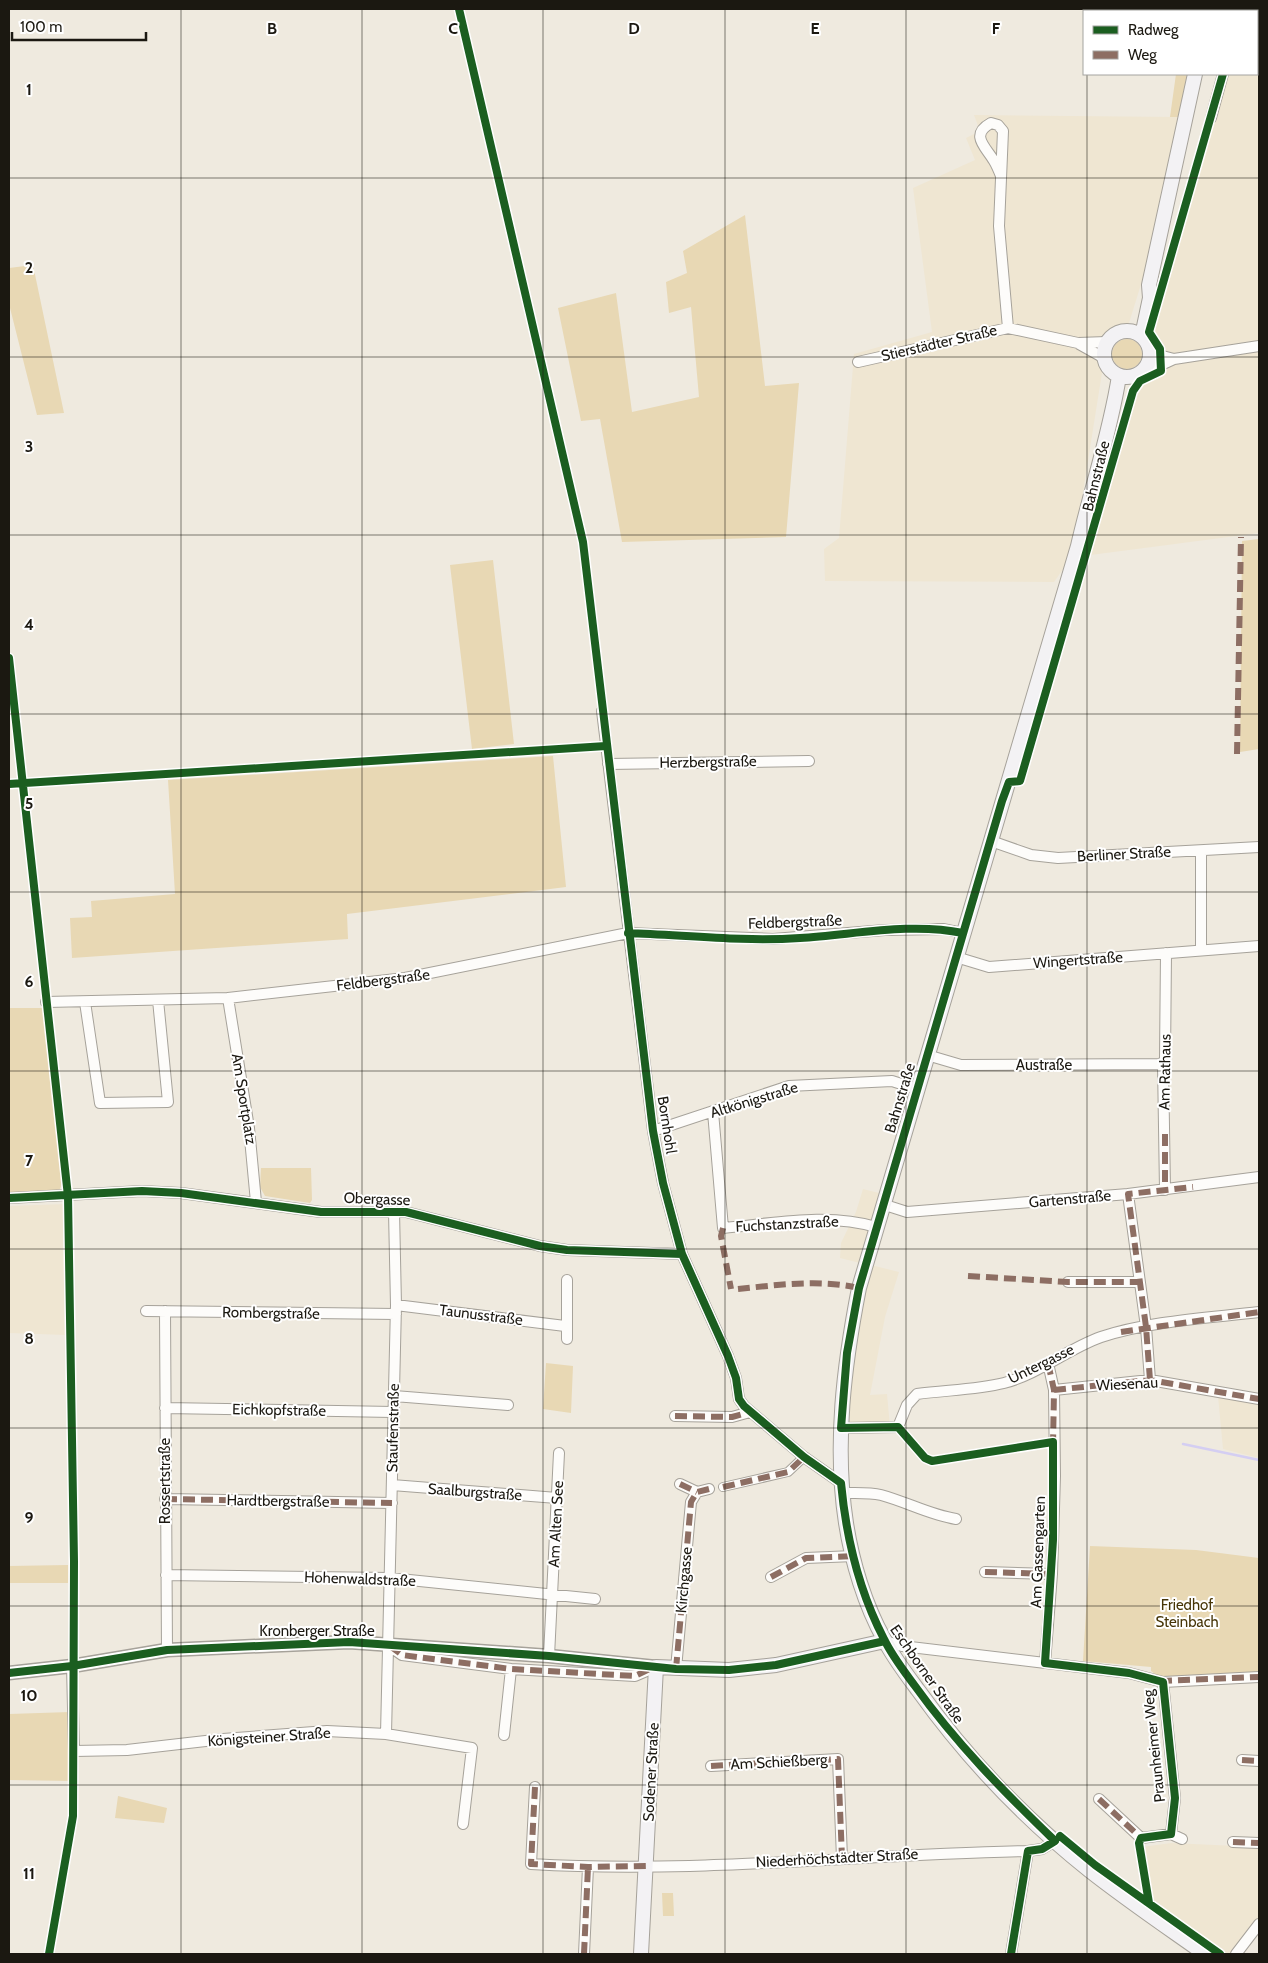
<svg xmlns="http://www.w3.org/2000/svg" width="1268" height="1963" viewBox="0 0 1268 1963" font-family="Cabin,sans-serif">
<style>
.built{fill:#efe6d2}
.green{fill:#e8d8b4}
.lines{fill:none;stroke-linecap:round;stroke-linejoin:round}
.stream{stroke:#d4cef2;stroke-width:2.5}
.pedestrian-casing{stroke:#a6a29a;stroke-width:10}
.minor-casing{stroke:#a6a29a;stroke-width:12}
.tertiary-casing{stroke:#a6a29a;stroke-width:15}
.secondary-casing{stroke:#a6a29a;stroke-width:16}
.pedestrian{stroke:#fdfcfa;stroke-width:8}
.minor{stroke:#fdfcfa;stroke-width:10}
.tertiary{stroke:#fdfcfa;stroke-width:12}
.secondary{stroke:#f3f2f4;stroke-width:14}
.quiet{stroke:#8d6e63;stroke-width:6;stroke-dasharray:12 6;stroke-linecap:butt}
.cycleway-casing{stroke:#fff;stroke-width:11}
.cycleway{stroke:#1b5e20;stroke-width:8}
.grid{fill:none;stroke:#1b1811;stroke-width:1;stroke-opacity:0.55}
.labels{text-anchor:middle;stroke-width:4;stroke-linejoin:round;paint-order:stroke}
.street-label{font-size:15px;fill:#1b1811;stroke:#fff}
.park-label{font-size:15px;fill:#463507;stroke:#fff}
.grid-label{font-size:16px;text-anchor:middle;font-weight:bold;fill:#1b1811;stroke:#fff;stroke-width:4;stroke-linejoin:round;paint-order:stroke}
</style>
<rect width="100%" height="100%" fill="#efeadf"/>
<path class="built" d="M1257 57H1259V533L1083 556 1136 391 1158 373 1157 343 1153 329 1227 74H1257Z
M974 115 1179 117 1160 223 1129 323 1108 335 1073 555 1054 582 825 581 824 549 839 538 854 354 932 332 913 188 975 160 966 138 980 131Z
M863 1189 879 1193 860 1263 840 1258 841 1243 856 1212Z
M66 1204V1335L9 1333V1206Z
M867 1264 899 1272 885 1317 870 1395 887 1394 890 1427 842 1428Z
M1218 1396 1259 1404V1458L1223 1449Z
M1171 1843 1259 1847V1933L1243 1954H1228L1151 1898 1142 1847Z"/>
<path class="green" d="M1176 74H1187L1179 117H1170Z
M745 215 765 386 799 383 786 537 622 542 600 419 581 421 558 308 616 293 632 412 699 397 691 307 669 313 666 282 687 273 683 251Z
M33 265 64 413 37 415 9 304V268Z
M1112 354a15 15 0 1 1 30 0a15 15 0 1 1-30 0Z
M1259 539V749L1240 752 1242 541Z
M493 560 514 744 472 749 450 565Z
M553 756 566 887 347 914 348 939 72 958 70 918 92 917 91 901 175 894 168 780Z
M9 1008H44L62 1183 59 1192H9Z
M261 1168H311L312 1200 310 1203 265 1196 260 1187Z
M546 1363 573 1366 571 1413 543 1409Z
M1090 1546 1196 1550 1259 1558V1674L1163 1680 1151 1671V1667L1083 1661Z
M68 1565V1583H9V1566Z
M70 1712 71 1781 9 1780V1714Z
M118 1796 167 1808 164 1823 115 1818Z
M662 1893H673L674 1916H663Z"/>
<g class="lines">
<path class="stream" d="M1183 1444 1259 1460"/>
<g class="pedestrian-casing">
<path id="pedestrian" d="M723 1487 788 1472 804 1457"/>
</g>
<g class="minor-casing">
<path id="minor" d="M1240 11 1241 9
M1211 118 1223 74
M1001 176C999 171 997 166 994 161 986 147 969 135 991 123L998 125 1003 131 999 226 1008 328
M1079 344 1104 358
M1151 353 1174 359
M858 362 1008 328 1078 343 1107 342
M1148 365H1161L1174 359 1259 346
M602 711 653 1131 663 1183 682 1254 728 1356 736 1378 739 1399 744 1406 804 1457 841 1483
M608 764 809 761
M991 841 1031 855 1058 858 1259 847
M1201 851V949
M956 957 989 967 1259 946
M228 998 249 1128 256 1202
M46 1002 228 998 405 978 628 933 773 939 885 930 944 929 963 933
M85 1002 100 1103 168 1102 158 1000
M927 1055 961 1065 1163 1064
M713 1112 723 1228C772 1224 827 1212 876 1227
M653 1131 789 1086 892 1081 917 1089
M1165 1190 1163 1064 1165 1058 1166 953
M1128 1194 1146 1327 1150 1380
M9 1198 142 1191 181 1193 321 1212H406L540 1246 567 1250 682 1254
M882 1204 907 1212 1128 1194 1259 1177
M1068 1282H1140
M396 1305 565 1326
M146 1311 396 1314
M165 1311 167 1650
M567 1339V1280
M1054 1390 1150 1380 1259 1399
M394 1396 508 1405
M165 1408 393 1412
M675 1416 732 1417 750 1412
M841 1428 898 1427 907 1405 917 1394C945 1390 976 1390 1004 1383 1039 1374 1067 1349 1101 1337 1149 1321 1209 1318 1259 1312
M680 1484 697 1492
M392 1485 557 1498
M842 1493C855 1493 869 1492 881 1495 907 1502 930 1515 956 1519
M165 1499 392 1503
M985 1572 1052 1574
M166 1575 390 1578 595 1599
M771 1577 806 1558 854 1556
M885 1641 902 1646 1129 1673 1163 1682 1259 1677
M388 1645 402 1655 511 1669 635 1676 656 1667
M549 1656 559 1453
M1045 1663 1052 1574 1055 1476 1054 1390 1048 1363
M72 1666 74 1751 127 1750 223 1739 327 1731 386 1734 472 1748 463 1824
M676 1669 691 1502 697 1492 709 1489
M386 1734 396 1305 394 1211
M504 1735 511 1669
M1242 1760 1259 1761
M711 1766 838 1759 842 1858
M535 1787 531 1864C696 1874 863 1854 1028 1851L1042 1849 1055 1841
M1099 1799 1141 1838 1171 1834 1175 1798 1163 1682
M1171 1834 1182 1839
M1233 1842 1259 1843
M584 1954 588 1867
M1011 1954 1028 1851
M1236 1954 1259 1924"/>
</g>
<g class="tertiary-casing">
<path id="tertiary" d="M9 1673 72 1666 167 1650 349 1642 549 1656 656 1667"/>
</g>
<g class="secondary-casing">
<path id="secondary" d="M1208 11 1209 9
M1104 354a23 23 0 1 1 46 0a23 23 0 1 1-46 0Z
M1142 336 1150 298 1149 285 1195 74
M1119 376C1110 434 1091 489 1078 546L859 1288C844 1365 834 1445 846 1523 852 1562 865 1605 884 1639 893 1657 906 1674 918 1690 966 1757 1025 1819 1089 1870 1127 1900 1167 1927 1205 1954
M641 1954 656 1667 729 1670 776 1665 885 1641"/>
</g>
<use href="#pedestrian" class="pedestrian"/>
<use href="#minor" class="minor"/>
<use href="#tertiary" class="tertiary"/>
<use href="#secondary" class="secondary"/>
<path class="quiet" d="M1237 754 1241 537
M1165 1134V1190
M723 1228 721 1236 731 1289
M968 1276 1068 1282H1140
M738 1289C777 1285 820 1279 859 1288
M1121 1332 1259 1312
M1048 1363 1054 1390 1053 1445
M1030 1372 1056 1358
M1150 1380 1146 1327 1128 1194 1193 1187
M1054 1390 1150 1380 1259 1399
M675 1416 732 1417 750 1412
M680 1484 697 1492
M723 1487 788 1472 804 1457
M165 1499 392 1503
M985 1572 1052 1574
M771 1577 806 1558 854 1556
M390 1646 402 1655 511 1669 635 1676 652 1668
M676 1669 691 1502 697 1492 709 1489
M1160 1681 1259 1677
M1242 1760 1259 1761
M711 1766 838 1759 842 1858
M535 1787 531 1864 588 1867 646 1866
M1099 1799 1141 1838H1145
M1233 1842 1259 1843
M584 1954 588 1867"/>
<g class="cycleway-casing">
<path id="cycleway" d="M459 9 583 542 653 1131 663 1183 682 1254 728 1356 736 1378 739 1399 744 1406 804 1457 841 1483C846 1536 859 1591 884 1639 892 1656 904 1671 915 1686 956 1743 1004 1792 1055 1841L1042 1849 1028 1851 1011 1954
M9 658 68 1196 74 1561 73 1816 49 1954
M9 784 606 746
M628 933C685 935 743 942 800 938 853 935 910 922 963 933
M9 1198 142 1191 181 1193 321 1212H406L540 1246 567 1250 682 1254
M9 1673 72 1666 167 1650 349 1642 549 1656 676 1669 729 1670 776 1665 885 1641
M1060 1836 1095 1865 1220 1954
M1149 1903 1139 1843 1141 1838 1171 1834 1175 1798 1163 1682 1129 1673 1045 1663 1053 1540V1442L932 1461 925 1458 898 1427 841 1428 847 1353 859 1288 1002 801 1009 782 1020 781 1133 391 1140 381 1161 371 1160 349 1149 332 1223 74"/>
</g>
<use href="#cycleway" class="cycleway"/>
</g>
<path class="grid" d="M181 9V1954M362 9V1954M543 9V1954M725 9V1954M906 9V1954M1087 9V11M1087 74V1954M9 178H1259M9 357H1259M9 535H1259M9 714H1259M9 892H1259M9 1071H1259M9 1249H1259M9 1428H1259M9 1606H1259M9 1785H1259"/>
<g class="labels">
<g class="street-label">
<text transform="translate(939 343) rotate(-13)" y="5">Stierstädter Straße</text>
<text transform="translate(1096 476) rotate(-76)" y="5">Bahnstraße</text>
<text transform="translate(708 762) rotate(-1)" y="5">Herzbergstraße</text>
<text transform="translate(1124 854) rotate(-3)" y="5">Berliner Straße</text>
<text transform="translate(795 922) rotate(-2)" y="5">Feldbergstraße</text>
<text transform="translate(1078 960) rotate(-4)" y="5">Wingertstraße</text>
<text transform="translate(383 980) rotate(-7)" y="5">Feldbergstraße</text>
<text x="1044" y="1070">Austraße</text>
<text transform="translate(1165 1072) rotate(-89)" y="5">Am Rathaus</text>
<text transform="translate(900 1098) rotate(-73)" y="5">Bahnstraße</text>
<text transform="translate(244 1099) rotate(81)" y="5">Am Sportplatz</text>
<text transform="translate(754 1100) rotate(-17)" y="5">Altkönigstraße</text>
<text transform="translate(667 1125) rotate(81)" y="5">Bornhohl</text>
<text transform="translate(377 1199) rotate(2)" y="5">Obergasse</text>
<text transform="translate(1070 1199) rotate(-5)" y="5">Gartenstraße</text>
<text transform="translate(787 1224) rotate(-3)" y="5">Fuchstanzstraße</text>
<text transform="translate(271 1313) rotate(1)" y="5">Rombergstraße</text>
<text transform="translate(481 1315) rotate(7)" y="5">Taunusstraße</text>
<text transform="translate(1041 1364) rotate(-26)" y="5">Untergasse</text>
<text transform="translate(1127 1384) rotate(-3)" y="5">Wiesenau</text>
<text transform="translate(279 1410) rotate(1)" y="5">Eichkopfstraße</text>
<text transform="translate(393 1428) rotate(-89)" y="5">Staufenstraße</text>
<text transform="translate(165 1481) rotate(-90)" y="5">Rossertstraße</text>
<text transform="translate(475 1492) rotate(4)" y="5">Saalburgstraße</text>
<text transform="translate(278 1501) rotate(1)" y="5">Hardtbergstraße</text>
<text transform="translate(556 1524) rotate(-87)" y="5">Am Alten See</text>
<text transform="translate(1038 1552) rotate(-88)" y="5">Am Gassengarten</text>
<text transform="translate(360 1579) rotate(2)" y="5">Hohenwaldstraße</text>
<text transform="translate(684 1580) rotate(-85)" y="5">Kirchgasse</text>
<text x="317" y="1636">Kronberger Straße</text>
<text transform="translate(927 1674) rotate(55)" y="5">Eschborner Straße</text>
<text transform="translate(269 1737) rotate(-4)" y="5">Königsteiner Straße</text>
<text transform="translate(1154 1746) rotate(-96)" y="5">Praunheimer Weg</text>
<text transform="translate(779 1762) rotate(-3)" y="5">Am Schießberg</text>
<text transform="translate(651 1772) rotate(-87)" y="5">Sodener Straße</text>
<text transform="translate(837 1858) rotate(-3)" y="5">Niederhöchstädter Straße</text>
</g>
<g class="park-label">
<text x="1187" y="1610">Friedhof<tspan x="1187" dy="17">Steinbach</tspan></text>
</g>
</g>
<g class="grid-label">
<text x="272" y="34">B</text>
<text x="453" y="34">C</text>
<text x="634" y="34">D</text>
<text x="815" y="34">E</text>
<text x="996" y="34">F</text>
<text x="29" y="95">1</text>
<text x="29" y="273">2</text>
<text x="29" y="452">3</text>
<text x="29" y="630">4</text>
<text x="29" y="809">5</text>
<text x="29" y="987">6</text>
<text x="29" y="1166">7</text>
<text x="29" y="1344">8</text>
<text x="29" y="1523">9</text>
<text x="29" y="1701">10</text>
<text x="29" y="1879">11</text>
</g>
<rect width="1268" height="1963" fill="none" stroke="#1b1811" stroke-width="20"/>
<rect x="1083" y="10" width="175" height="65" fill="#ffffff" stroke="#a4a3a0"/>
<rect x="1093" y="26" width="25" height="8" fill="#1b5e20" stroke="#a4a3a0"/>
<text x="1128" y="35" font-size="15" fill="#1b1811">Radweg</text>
<rect x="1093" y="51" width="25" height="8" fill="#8d6e63" stroke="#a4a3a0"/>
<text x="1128" y="60" font-size="15" fill="#1b1811">Weg</text>
<path d="M12 32v8h134v-8" fill="none" stroke="#1b1811" stroke-width="2.5"/>
<text x="20" y="32" font-size="15" fill="#1b1811" stroke="#ffffff" stroke-width="4" paint-order="stroke">100 m</text>
</svg>
